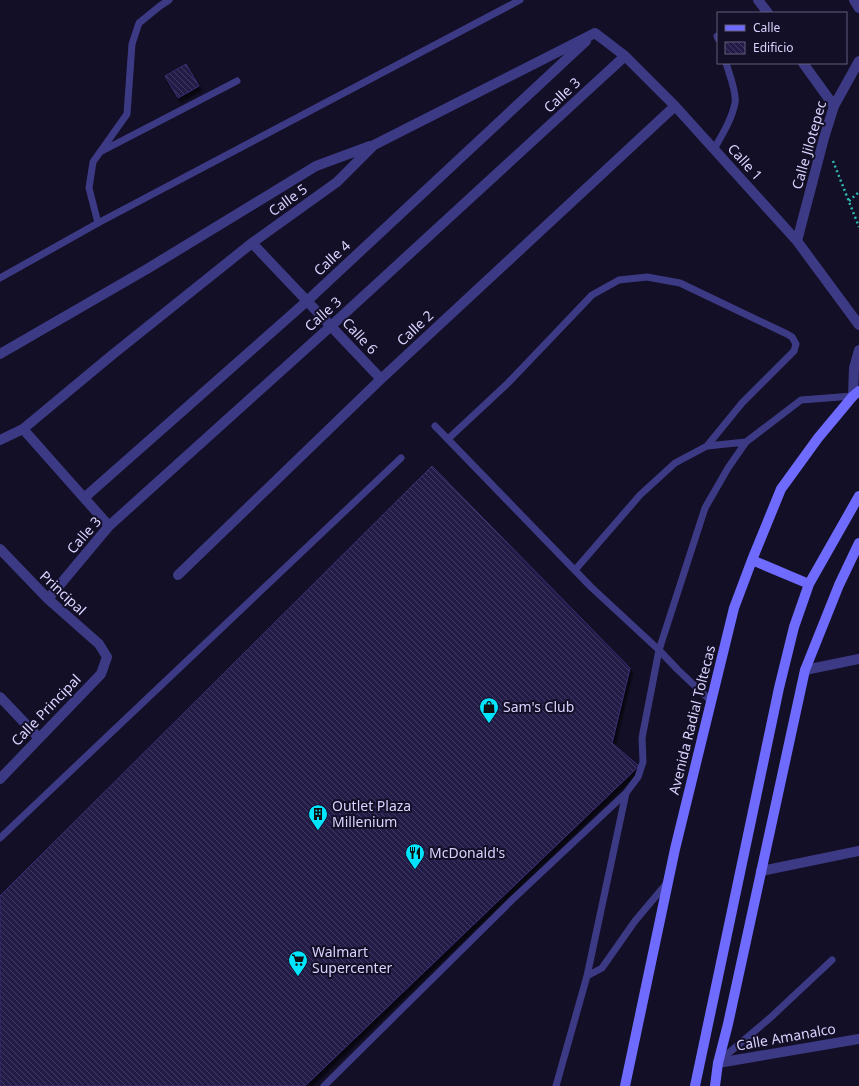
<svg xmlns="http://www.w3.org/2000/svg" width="859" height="1086" viewBox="0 0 859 1086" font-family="'Noto Sans',sans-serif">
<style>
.building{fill:url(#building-back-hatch);stroke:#3b2d73;filter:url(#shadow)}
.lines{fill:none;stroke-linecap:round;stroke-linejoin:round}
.path{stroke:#2fb8b0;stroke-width:2.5;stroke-dasharray:2 3;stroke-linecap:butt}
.lane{stroke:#3d3a85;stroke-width:7}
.street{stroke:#3d3a85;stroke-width:10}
.secondary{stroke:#6f6bff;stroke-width:10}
.labels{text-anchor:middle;stroke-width:4;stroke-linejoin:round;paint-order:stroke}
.street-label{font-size:14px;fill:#d9d4ff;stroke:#130f26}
.poi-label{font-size:14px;fill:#d9d4ff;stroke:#130f26;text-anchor:start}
</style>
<defs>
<pattern id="building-back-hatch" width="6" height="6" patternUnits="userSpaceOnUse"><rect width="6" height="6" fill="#241b47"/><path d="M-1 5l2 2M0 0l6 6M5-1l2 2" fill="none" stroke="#433b63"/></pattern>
<filter id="shadow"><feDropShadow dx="2.5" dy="4.5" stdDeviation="1" flood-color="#0009"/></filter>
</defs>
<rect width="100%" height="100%" fill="#130f26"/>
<path class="building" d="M186 64 199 86 178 98 165 76Z
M432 466 630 668 612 743 639 766 305 1086H0V896Z"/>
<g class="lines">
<path class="path" d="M833 161 859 227
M849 201 859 192"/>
<path class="lane" d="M717 36 718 39
M714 149C722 135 732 119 735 103 737 93 729 73 726 63
M102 151 237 81
M98 223 89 188 93 162 127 114 132 44 139 23 160 6 169 0
M0 278 98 223 520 0
M435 426 591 587 659 650 678 670 711 701
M448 439 508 383 592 295 619 280 647 277 680 283 787 334 792 337 796 344 794 351 742 403 707 446 675 463 640 495 575 570
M707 446 746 442
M0 838 401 458
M587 976 602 968 635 921 667 883
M718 1062 770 1018 832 960
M324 1086 513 899 626 793 638 777 643 762 642 738 659 650 705 508 728 468 746 442 801 400 853 396
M556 1086 587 976 626 793"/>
<path class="street" d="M758 0 768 13
M854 0 859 8
M595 33 625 56 675 106 797 241 859 325
M803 63 834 106
M797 241 824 138 834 106 859 61
M252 243 381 379
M0 354 147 269 316 166 370 146
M853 396 854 368 859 350
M23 429 109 526
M0 440 23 429 112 355 252 243 337 182 374 145 595 33
M84 498 307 301 586 41
M0 549 48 599 99 644 107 657 101 674 0 779
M178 575 381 379 675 106
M48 599 109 526 331 326 625 56
M805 670 859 659
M0 697 39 738
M761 871 859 851
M718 1063 859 1039"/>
<path class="secondary" d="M752 560 809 584
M625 1086 675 849 734 608 752 560 781 489 818 438 853 396 859 391
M695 1086 779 688 794 627 809 584 859 496
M715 1086 718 1063 728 1024 805 670 839 585 859 543"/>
</g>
<defs>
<g id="shop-pin" transform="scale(1)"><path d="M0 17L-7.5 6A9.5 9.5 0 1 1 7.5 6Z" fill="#00e5ff" stroke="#130f26"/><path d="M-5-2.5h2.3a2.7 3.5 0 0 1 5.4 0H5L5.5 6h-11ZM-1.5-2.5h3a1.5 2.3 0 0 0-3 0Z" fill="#111"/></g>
<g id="building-pin" transform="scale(1)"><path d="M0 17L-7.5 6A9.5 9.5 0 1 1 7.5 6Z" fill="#00e5ff" stroke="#130f26"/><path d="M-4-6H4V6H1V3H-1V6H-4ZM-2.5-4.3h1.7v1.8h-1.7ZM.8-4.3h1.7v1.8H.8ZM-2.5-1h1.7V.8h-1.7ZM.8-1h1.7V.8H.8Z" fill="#111"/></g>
<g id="restaurant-pin" transform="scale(1)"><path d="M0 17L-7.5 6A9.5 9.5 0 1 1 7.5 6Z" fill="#00e5ff" stroke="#130f26"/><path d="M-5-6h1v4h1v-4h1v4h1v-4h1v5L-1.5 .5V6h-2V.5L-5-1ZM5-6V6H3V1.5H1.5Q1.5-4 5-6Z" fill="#111"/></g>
<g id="supermarket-pin" transform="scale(1)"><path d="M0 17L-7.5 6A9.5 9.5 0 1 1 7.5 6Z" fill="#00e5ff" stroke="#130f26"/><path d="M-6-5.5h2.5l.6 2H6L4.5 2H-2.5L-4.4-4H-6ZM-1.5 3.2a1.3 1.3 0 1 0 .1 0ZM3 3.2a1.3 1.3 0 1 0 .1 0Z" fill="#111"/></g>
</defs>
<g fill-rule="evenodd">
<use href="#shop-pin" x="489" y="707"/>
<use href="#building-pin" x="318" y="814"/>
<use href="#restaurant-pin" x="415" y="853"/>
<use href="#supermarket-pin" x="298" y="960"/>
</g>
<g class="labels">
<g class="street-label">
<text transform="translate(562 95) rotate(-43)" y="5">Calle 3</text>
<text transform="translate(809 145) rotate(-74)" y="5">Calle Jilotepec</text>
<text transform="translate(745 162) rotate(48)" y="5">Calle 1</text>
<text transform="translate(288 200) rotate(-36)" y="5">Calle 5</text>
<text transform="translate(332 258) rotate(-43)" y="5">Calle 4</text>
<text transform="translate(323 314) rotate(-42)" y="5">Calle 3</text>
<text transform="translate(415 328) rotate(-43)" y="5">Calle 2</text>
<text transform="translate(360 336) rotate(47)" y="5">Calle 6</text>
<text transform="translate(84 535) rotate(-49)" y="5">Calle 3</text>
<text transform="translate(63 593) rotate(43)" y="5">Principal</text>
<text transform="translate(46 710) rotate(-46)" y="5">Calle Principal</text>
<text transform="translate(692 720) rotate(-76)" y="5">Avenida Radial Toltecas</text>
<text transform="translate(786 1037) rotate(-10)" y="5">Calle Amanalco</text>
</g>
<g class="poi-label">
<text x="503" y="712">Sam's Club</text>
<text x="332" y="811">Outlet Plaza<tspan x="332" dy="16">Millenium</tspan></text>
<text x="429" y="858">McDonald's</text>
<text x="312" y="957">Walmart<tspan x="312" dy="16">Supercenter</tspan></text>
</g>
</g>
<rect x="717" y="12" width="130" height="52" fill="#130f26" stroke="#625e7d"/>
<rect x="725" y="25" width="20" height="6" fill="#6f6bff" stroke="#625e7d"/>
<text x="753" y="32" font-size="12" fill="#d9d4ff">Calle</text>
<rect x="725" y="42" width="20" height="12" fill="url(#building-back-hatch)" stroke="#625e7d"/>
<text x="753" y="52" font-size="12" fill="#d9d4ff">Edificio</text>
</svg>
